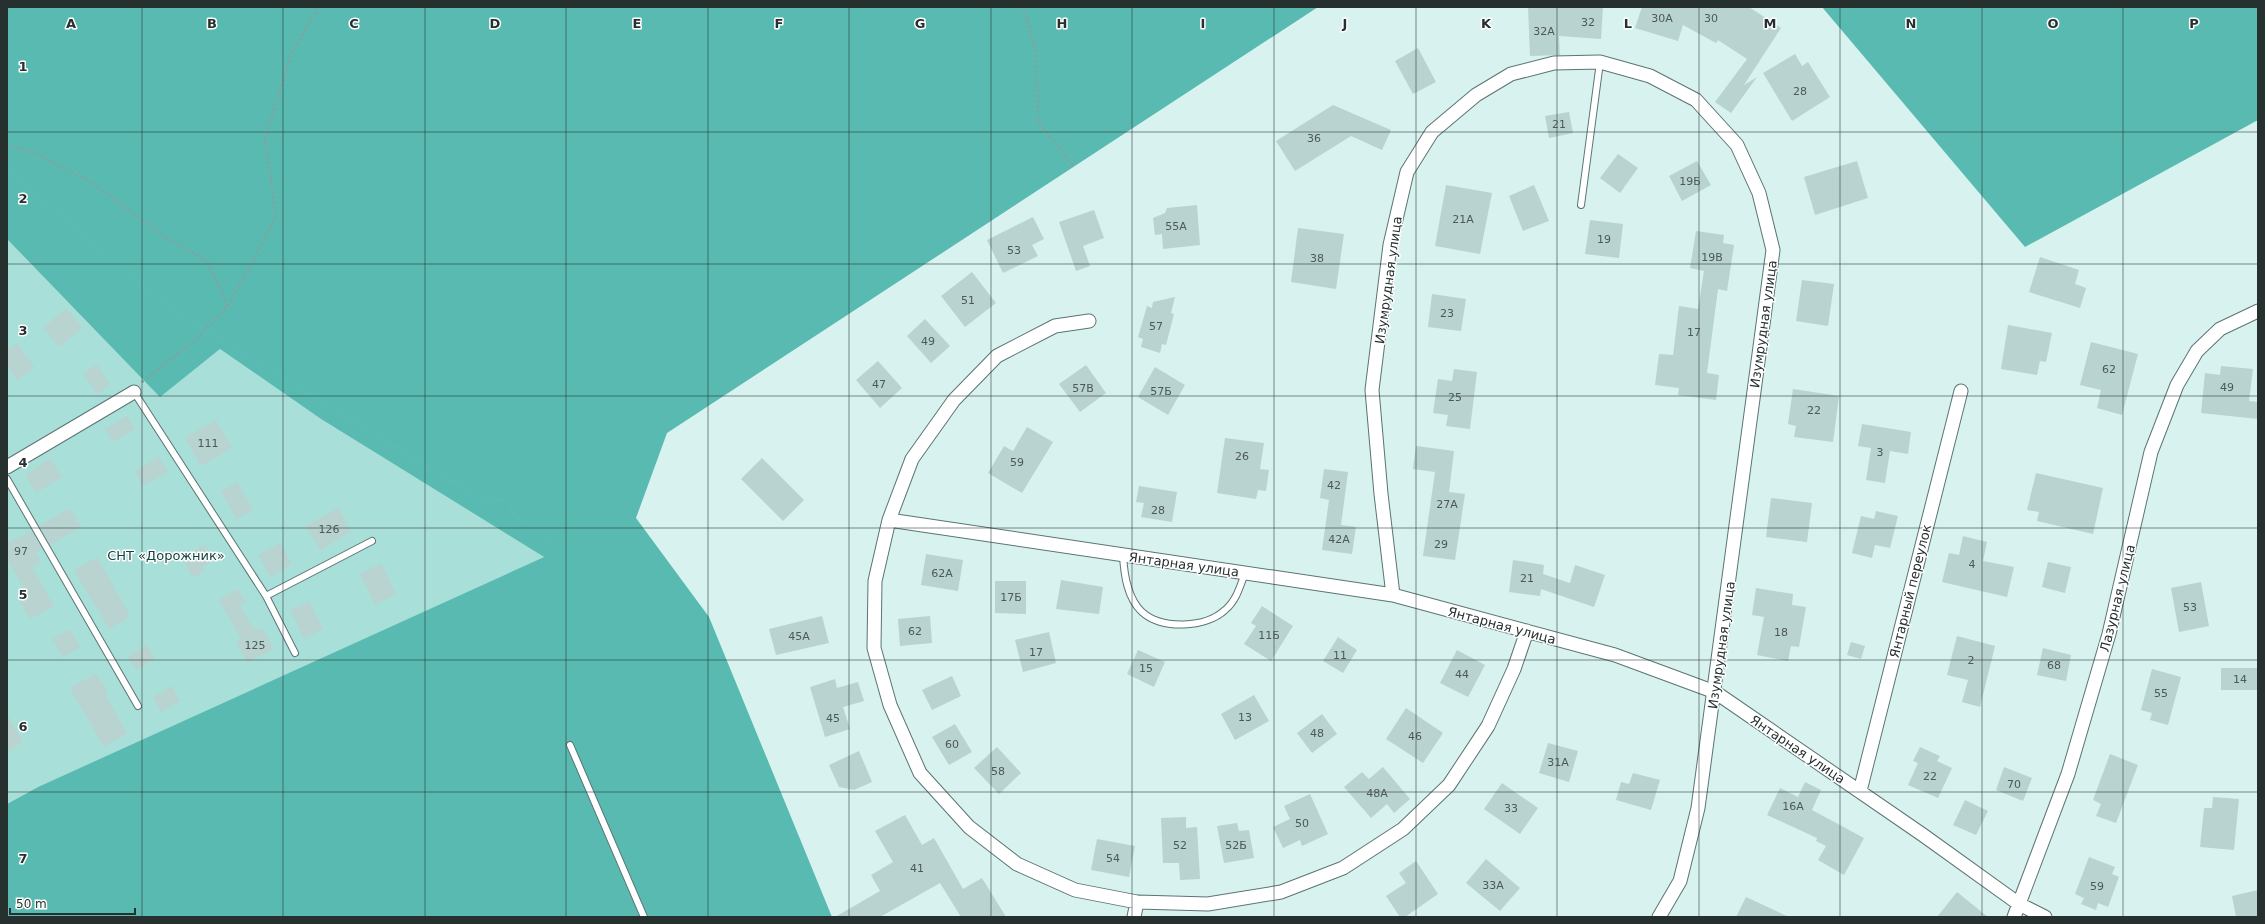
<svg xmlns="http://www.w3.org/2000/svg" width="2265" height="924" viewBox="0 0 2265 924" font-family="'DejaVu Sans',sans-serif">
<style>
.green{fill:#a8dfd9}
.forest{fill:#59bab1}
.lines{fill:none;stroke-linecap:round;stroke-linejoin:round}
.stream{stroke:#5abbb2;stroke-width:5}
.building{fill:#b9d3d0}
.lane-casing{stroke:#5c7472;stroke-width:8}
.street-casing{stroke:#5c7472;stroke-width:15}
.path{stroke:#8b9f9c;stroke-width:2.5;stroke-dasharray:2 3;stroke-linecap:butt}
.lane{stroke:#fff;stroke-width:6}
.street{stroke:#fff;stroke-width:13}
.grid{fill:none;stroke:#26302f;stroke-width:1;stroke-opacity:0.55}
.labels{text-anchor:middle;stroke-width:3;stroke-linejoin:round;paint-order:stroke}
.number-label{font-size:11px;fill:#4b5957}
.street-label{font-size:13px;fill:#26302f;stroke:#fff}
.park-label{font-size:13px;fill:#16433f;stroke:#fff}
.grid-label{font-size:13px;text-anchor:middle;font-weight:bold;fill:#26302f;stroke:#fff;stroke-width:3;stroke-linejoin:round;paint-order:stroke}
</style>
<rect width="100%" height="100%" fill="#d7f2ef"/>
<path class="green" d="M7 239 160 396 220 349 321 419 544 557 38 787 7 804Z"/>
<path class="forest" d="M7 7H1318L667 433 636 518 709 617 832 917H7V804L38 787 544 557 321 419 220 349 160 397 7 239Z
M1822 7H2258V120L2025 247Z"/>
<g class="lines">
<path class="stream" d="M7 171 173 310 485 502 506 500 516 517 554 542"/>
</g>
<path class="building" d="M1528 7H1603L1601 39 1559 36 1560 55 1530 56Z
M1642 7H1749L1781 28 1744 85 1757 77 1731 113 1715 102 1747 59 1718 40 1716 43 1683 25 1678 41 1635 28Z
M1418 48 1436 82 1413 94 1395 61Z
M1795 54 1802 66 1808 62 1830 97 1792 121 1763 73Z
M1333 105 1391 130 1382 150 1351 136 1295 171 1276 141Z
M1569 112 1573 133 1549 138 1545 116Z
M1618 154 1638 168 1620 193 1600 178Z
M1697 161 1711 185 1682 201 1669 176Z
M1857 161 1868 198 1815 215 1804 177Z
M1446 185 1492 193 1480 254 1435 246Z
M1534 185 1549 221 1523 231 1509 196Z
M1197 205 1200 245 1163 249 1162 234 1155 235 1153 218 1165 213 1167 208Z
M1094 210 1104 238 1083 246 1090 266 1076 271 1059 222Z
M1033 217 1044 239 1032 245 1038 256 1003 273 987 240Z
M1590 220 1623 224 1619 258 1585 254Z
M1298 228 1344 234 1336 289 1291 282Z
M1696 231 1724 235 1723 243 1734 245 1727 291 1718 289 1707 373 1719 375 1716 400 1678 395 1679 388 1655 385 1659 354 1673 355 1679 306 1698 309 1704 271 1690 268Z
M2040 257 2079 270 2075 284 2086 288 2080 308 2029 292Z
M972 272 996 303 965 327 941 296Z
M1802 280 1834 284 1828 326 1796 321Z
M1432 294 1466 299 1461 331 1428 327Z
M1175 297 1171 313 1174 314 1166 345 1162 344 1160 353 1141 347 1143 339 1138 337 1147 306 1152 308 1153 302Z
M66 308 82 328 59 347 43 328Z
M925 319 950 346 931 363 907 336Z
M2008 325 2052 333 2046 362 2040 361 2037 375 2001 369Z
M2091 342 2138 354 2122 415 2097 408 2101 390 2080 385Z
M17 343 35 368 17 380 7 366V350Z
M878 361 902 388 880 408 856 380Z
M97 364 110 385 97 394 83 373Z
M1086 365 1106 393 1080 412 1059 384Z
M2221 366 2253 369 2249 401 2258 402V419L2201 413 2205 373 2220 375Z
M1155 367 1185 385 1168 415 1138 397Z
M1454 369 1477 372 1470 429 1446 426 1448 415 1433 413 1438 379 1452 381Z
M1793 389 1839 396 1833 442 1794 437 1796 426 1788 424Z
M127 416 135 429 113 442 105 429Z
M216 420 232 448 201 466 185 438Z
M1862 424 1911 432 1908 454 1890 451 1885 483 1866 480 1871 448 1858 446Z
M1027 427 1053 442 1022 493 988 473 1004 446 1013 451Z
M1225 438 1264 443 1260 469 1269 470 1266 491 1258 490 1256 499 1217 493Z
M1416 446 1454 451 1449 492 1465 494 1455 560 1423 556 1435 472 1413 469Z
M159 457 168 472 143 486 134 471Z
M50 458 62 477 36 493 25 475Z
M762 458 804 500 783 521 741 479Z
M1324 469 1348 472 1341 525 1356 527 1352 554 1322 550 1329 500 1320 498Z
M2036 473 2103 488 2093 534 2037 521 2039 512 2027 510Z
M237 482 253 510 237 519 221 491Z
M1139 486 1177 492 1172 522 1141 517 1144 503 1136 502Z
M1771 498 1812 503 1807 542 1766 537Z
M70 508 81 527 50 545 39 526Z
M338 508 351 532 320 550 306 526Z
M1876 511 1898 516 1890 548 1875 545 1872 558 1852 553 1861 516 1874 519Z
M32 531 42 549 36 553 41 562 32 567 54 606 30 619 20 602 28 597 7 558V543Z
M1963 536 1987 542 1983 561 2014 567 2007 597 1942 582 1949 553 1959 555Z
M280 543 292 564 271 577 258 555Z
M205 545 214 560 202 567 205 571 193 578 182 558Z
M926 554 963 560 958 591 921 585Z
M97 557 130 616 109 629 74 570Z
M1513 560 1544 565 1543 574 1570 583 1575 565 1605 575 1594 607 1541 589 1540 596 1509 592Z
M2048 562 2071 567 2065 593 2042 587Z
M381 563 396 594 375 605 360 574Z
M1061 580 1103 587 1099 614 1056 609Z
M995 581H1026V614L995 613Z
M2201 582 2209 626 2179 632 2171 588Z
M1756 588 1793 594 1792 605 1806 607 1799 647 1791 646 1788 661 1757 655 1764 617 1752 615Z
M238 589 246 603 240 606 255 631 262 628 274 649 247 663 236 641 241 639 219 600Z
M309 601 323 629 304 639 290 610Z
M1262 606 1293 626 1271 661 1244 644 1256 626 1251 623Z
M822 616 829 643 776 655 769 629Z
M930 616 932 643 900 646 898 619Z
M70 629 80 647 63 657 52 639Z
M1049 632 1056 663 1023 672 1015 640Z
M1957 636 1995 646 1980 707 1962 702 1968 680 1947 675Z
M1338 637 1357 650 1343 673 1323 661Z
M1851 642 1865 646 1861 659 1847 655Z
M147 645 155 659 136 670 128 656Z
M2043 648 2071 655 2066 681 2037 675Z
M1138 650 1165 662 1154 687 1127 674Z
M1457 650 1485 665 1468 697 1440 683Z
M2221 668H2258V690H2221Z
M2152 669 2181 677 2168 725 2150 720 2152 713 2141 710Z
M96 673 108 692 105 694 127 733 104 747 70 688Z
M952 676 961 696 932 710 922 690Z
M835 679 837 688 858 682 864 701 843 707 850 729 825 737 810 687Z
M172 686 180 701 161 712 153 697Z
M1254 695 1269 721 1235 740 1221 714Z
M1406 708 1443 733 1423 763 1386 739Z
M7 714 23 742 7 752Z
M1322 714 1337 734 1312 753 1297 733Z
M955 724 972 752 949 765 932 737Z
M1548 743 1578 751 1569 782 1539 773Z
M997 747 1021 773 999 794 974 768Z
M1920 747 1940 756 1937 761 1952 768 1938 798 1908 785 1918 763 1913 761Z
M859 751 872 782 854 790 839 787 829 765Z
M2110 754 2138 765 2116 823 2096 816 2101 804 2093 800Z
M1383 767 1410 799 1394 813 1387 804 1371 818 1344 787 1362 772 1369 779Z
M2004 767 2032 778 2023 801 1996 790Z
M1633 773 1660 780 1651 810 1616 800 1621 782 1629 784Z
M1805 782 1821 790 1812 810 1864 838 1844 875 1818 860 1826 846 1816 841 1817 838 1767 815 1780 788 1798 797Z
M1502 783 1538 808 1520 834 1484 809Z
M1310 794 1328 834 1302 846 1300 840 1283 848 1273 827 1290 819 1284 806Z
M2213 797 2239 799 2234 850 2200 847 2204 808H2212Z
M1965 800 1988 811 1976 835 1953 825Z
M905 815 922 845 934 838 963 889 982 878 1006 917H961L940 883 880 917H835L880 891 871 875 893 862 875 831Z
M1186 817V828L1197 827 1200 879 1180 880 1179 863H1163L1161 818Z
M1237 823 1239 831 1249 830 1254 858 1224 863 1217 826Z
M1097 839 1135 846 1129 877 1091 870Z
M2089 857 2115 867 2112 874 2119 877 2108 907 2098 903 2096 910 2081 904 2084 898 2075 894Z
M1486 859 1520 888 1500 911 1466 883Z
M1416 861 1438 894 1405 917H1400L1386 896 1406 883 1399 873Z
M2258 890V917H2236L2232 896Z
M1957 892 1988 917H1937Z
M1746 897 1789 917H1736Z"/>
<g class="lines">
<g class="lane-casing">
<path id="lane" d="M1581 205 1600 62
M134 392 266 596 372 541
M7 479 138 706
M1123 555C1124 574 1127 598 1142 612 1162 630 1206 628 1225 610 1236 601 1240 587 1245 573
M266 596 295 653
M570 745 644 917"/>
</g>
<g class="street-casing">
<path id="street" d="M1089 321 1055 326 997 356 954 400 912 459 889 520 875 581 874 648 890 705 920 773 969 827 1017 864 1075 890 1137 902 1208 904 1281 892 1343 868 1403 829 1449 785 1488 726 1514 669 1527 631
M7 467 134 392
M889 520 1393 595 1615 655 1715 692 1923 835 2019 904 2045 917
M1393 595 1381 494 1372 390 1390 245 1407 172 1432 132 1476 95 1511 74 1554 63 1600 62 1650 76 1696 100 1737 145 1759 193 1773 250 1698 808 1680 881 1659 917
M1860 791 1961 391
M1134 917 1137 902
M2014 917 2068 774 2109 634 2151 452 2177 385 2197 351 2220 329 2258 311"/>
</g>
<path class="path" d="M1023 7 1036 51 1038 122 1074 167
M7 145 39 155 92 183 162 235 207 261 228 306
M142 382 195 340 228 306 276 217 265 138 291 55 318 7"/>
<use href="#lane" class="lane"/>
<use href="#street" class="street"/>
</g>
<path class="grid" d="M142 7V917M283 7V917M425 7V917M566 7V917M708 7V917M849 7V917M991 7V917M1132 7V917M1274 7V917M1416 7V917M1557 7V917M1699 7V917M1840 7V917M1982 7V917M2123 7V917M7 132H2258M7 264H2258M7 396H2258M7 528H2258M7 660H2258M7 792H2258"/>
<g class="labels">
<g class="number-label">
<text x="1662" y="22">30А</text>
<text x="1711" y="22">30</text>
<text x="1588" y="26">32</text>
<text x="1544" y="35">32А</text>
<text x="1800" y="95">28</text>
<text x="1559" y="128">21</text>
<text x="1314" y="142">36</text>
<text x="1690" y="185">19Б</text>
<text x="1463" y="223">21А</text>
<text x="1176" y="230">55А</text>
<text x="1604" y="243">19</text>
<text x="1014" y="254">53</text>
<text x="1712" y="261">19В</text>
<text x="1317" y="262">38</text>
<text x="968" y="304">51</text>
<text x="1447" y="317">23</text>
<text x="1156" y="330">57</text>
<text x="1694" y="336">17</text>
<text x="928" y="345">49</text>
<text x="2109" y="373">62</text>
<text x="879" y="388">47</text>
<text x="2227" y="391">49</text>
<text x="1083" y="392">57В</text>
<text x="1161" y="395">57Б</text>
<text x="1455" y="401">25</text>
<text x="1814" y="414">22</text>
<text x="208" y="447">111</text>
<text x="1880" y="456">3</text>
<text x="1242" y="460">26</text>
<text x="1017" y="466">59</text>
<text x="1334" y="489">42</text>
<text x="1447" y="508">27А</text>
<text x="1158" y="514">28</text>
<text x="329" y="533">126</text>
<text x="1339" y="543">42А</text>
<text x="1441" y="548">29</text>
<text x="21" y="555">97</text>
<text x="1972" y="568">4</text>
<text x="942" y="577">62А</text>
<text x="1527" y="582">21</text>
<text x="1011" y="601">17Б</text>
<text x="2190" y="611">53</text>
<text x="915" y="635">62</text>
<text x="1781" y="636">18</text>
<text x="1269" y="639">11Б</text>
<text x="799" y="640">45А</text>
<text x="255" y="649">125</text>
<text x="1036" y="656">17</text>
<text x="1340" y="659">11</text>
<text x="1971" y="664">2</text>
<text x="2054" y="669">68</text>
<text x="1146" y="672">15</text>
<text x="1462" y="678">44</text>
<text x="2240" y="683">14</text>
<text x="2161" y="697">55</text>
<text x="1245" y="721">13</text>
<text x="833" y="722">45</text>
<text x="1317" y="737">48</text>
<text x="1415" y="740">46</text>
<text x="952" y="748">60</text>
<text x="1558" y="766">31А</text>
<text x="998" y="775">58</text>
<text x="1930" y="780">22</text>
<text x="2014" y="788">70</text>
<text x="1377" y="797">48А</text>
<text x="1793" y="810">16А</text>
<text x="1511" y="812">33</text>
<text x="1302" y="827">50</text>
<text x="1180" y="849">52</text>
<text x="1236" y="849">52Б</text>
<text x="1113" y="862">54</text>
<text x="917" y="872">41</text>
<text x="1493" y="889">33А</text>
<text x="2097" y="890">59</text>
</g>
<g class="street-label">
<text transform="translate(1388 280) rotate(-82)" y="5">Изумрудная улица</text>
<text transform="translate(1763 324) rotate(-82)" y="5">Изумрудная улица</text>
<text transform="translate(1184 564) rotate(8)" y="5">Янтарная улица</text>
<text transform="translate(1910 591) rotate(-76)" y="5">Янтарный переулок</text>
<text transform="translate(2117 598) rotate(-76)" y="5">Лазурная улица</text>
<text transform="translate(1502 625) rotate(15)" y="5">Янтарная улица</text>
<text transform="translate(1721 645) rotate(-82)" y="5">Изумрудная улица</text>
<text transform="translate(1798 749) rotate(34)" y="5">Янтарная улица</text>
</g>
<g class="park-label">
<text x="166" y="560">СНТ «Дорожник»</text>
</g>
</g>
<g class="grid-label">
<text x="71" y="28">A</text>
<text x="212" y="28">B</text>
<text x="354" y="28">C</text>
<text x="495" y="28">D</text>
<text x="637" y="28">E</text>
<text x="779" y="28">F</text>
<text x="920" y="28">G</text>
<text x="1062" y="28">H</text>
<text x="1203" y="28">I</text>
<text x="1345" y="28">J</text>
<text x="1486" y="28">K</text>
<text x="1628" y="28">L</text>
<text x="1770" y="28">M</text>
<text x="1911" y="28">N</text>
<text x="2053" y="28">O</text>
<text x="2194" y="28">P</text>
<text x="23" y="71">1</text>
<text x="23" y="203">2</text>
<text x="23" y="335">3</text>
<text x="23" y="467">4</text>
<text x="23" y="599">5</text>
<text x="23" y="731">6</text>
<text x="23" y="863">7</text>
</g>
<rect width="2265" height="924" fill="none" stroke="#26302f" stroke-width="16"/>
<path d="M10 908v6h125v-6" fill="none" stroke="#26302f" stroke-width="2"/>
<text x="16" y="908" font-size="12" fill="#26302f" stroke="#ffffff" stroke-width="3" paint-order="stroke">50 m</text>
</svg>
